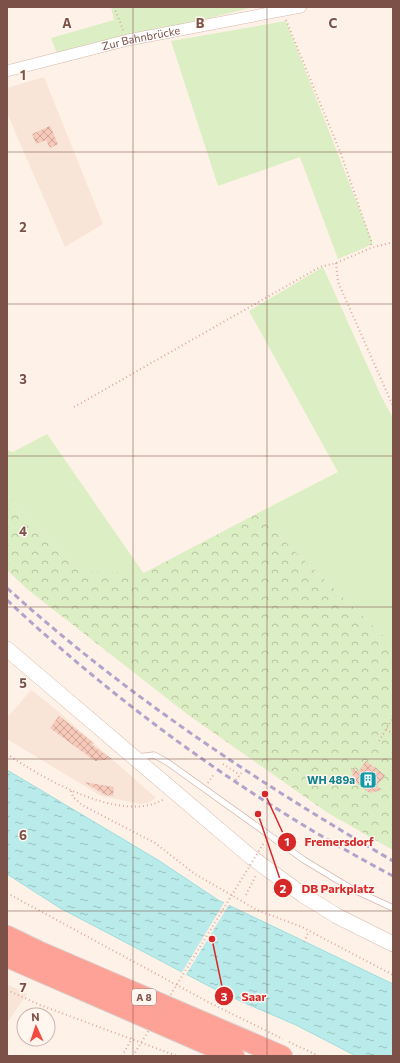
<svg xmlns="http://www.w3.org/2000/svg" width="400" height="1063" viewBox="0 0 400 1063" font-family="Commissioner,sans-serif">
<style>
.residential{fill:#f9e5d7}
.grass{fill:#dceec3}
.forest{fill:url(#forest-crowns)}
.water{fill:url(#water-ripples);stroke:#9ededd}
.pier{fill:#fef1e7}
.building{fill:url(#building-cross-hatch)}
.lines{fill:none;stroke-linecap:round;stroke-linejoin:round}
.lane-casing{stroke:#d5b9ae;stroke-width:7}
.street-casing{stroke:#d5b9ae;stroke-width:12}
.secondary-casing{stroke:#dabaad;stroke-width:16}
.highway-casing{stroke:#dacfcc;stroke-width:22}
.path{stroke:#ddac9e;stroke-width:2;stroke-dasharray:1 3;stroke-linecap:butt}
.lane{stroke:#fff;stroke-width:5.5}
.street{stroke:#fff;stroke-width:11}
.secondary{stroke:#fff;stroke-width:15}
.highway{stroke:#fea298;stroke-width:20}
.rail{stroke:#b2a3cb;stroke-width:3;stroke-dasharray:6 4;stroke-linecap:butt}
.path-bridge{stroke:#ddac9e;stroke-width:2;stroke-dasharray:1 3;stroke-linecap:butt}
.grid{fill:none;stroke:#7c5248;stroke-width:1;stroke-opacity:0.55}
.labels{text-anchor:middle;stroke-width:3;stroke-linejoin:round;paint-order:stroke}
.shield{fill:#fff6ef;stroke:#a3837a;stroke-width:1}
.shield-label{font-size:10px;font-weight:bold;fill:#7c5248}
.street-label{font-size:11px;fill:#7c5248;stroke:#fff6ef}
.culture-label{font-size:11px;font-weight:bold;fill:#0d838f;stroke:#fff6ef;text-anchor:end}
.grid-label{font-size:13px;text-anchor:middle;font-weight:bold;fill:#7c5248;stroke:#fff6ef;stroke-width:3;stroke-linejoin:round;paint-order:stroke}
.leader{fill:none;stroke:#d62828;stroke-width:1.5}
.callout-dot{fill:#d62828;stroke:#fff6ef;stroke-width:1.5}
.mark-label{font-size:12px;text-anchor:middle;font-weight:bold;fill:#fff}
.callout-label{font-size:12px;text-anchor:middle;font-weight:bold;fill:#d62828;stroke:#fff6ef;stroke-width:3;stroke-linejoin:round;paint-order:stroke}
</style>
<defs>
<pattern id="forest-crowns" width="20" height="18" patternUnits="userSpaceOnUse"><rect width="20" height="18" fill="#dceec3"/><path d="M2 6a3 3 0 1 1 6 0M12 15a3 3 0 1 1 6 0" fill="none" stroke="#b7c3a0"/></pattern>
<pattern id="water-ripples" width="26" height="14" patternUnits="userSpaceOnUse"><rect width="26" height="14" fill="#b9ebea"/><path d="M2 4q2-2 4 0t4 0M15 11q2-2 4 0t4 0" fill="none" stroke="#9bc1c0"/></pattern>
<pattern id="building-cross-hatch" width="8" height="8" patternUnits="userSpaceOnUse"><rect width="8" height="8" fill="#f7c9bb"/><path d="M0 0l8 8M0 8l8-8" fill="none" stroke="#cda69a"/></pattern>
</defs>
<rect width="100%" height="100%" fill="#fef1e7"/>
<path class="residential" d="M44 77 103 224 65 247 7 113V88Z
M31 690 53 707 156 798 148 803 141 804 101 796 7 739V718Z
M7 984 27 994 7 1023Z"/>
<path class="grass" d="M111 7H254L58 56 51 38 114 20Z
M286 21 373 244 338 259 300 157 218 186 171 41Z
M323 267 381 396 393 418V645L256 514 338 472 249 311Z
M47 434 144 574 80 572 7 495V450L13 452Z"/>
<path class="forest" d="M7 495 80 572 144 573 256 514 393 645V850L328 813 187 714 27 589 7 570Z"/>
<path class="water" d="M7 770 158 860 218 900 393 984V1056H356L296 1025 224 994 60 908 7 874Z"/>
<path class="pier" d="M225 901 230 903 185 976 181 974Z"/>
<path class="building" d="M50 126 58 144 50 148 46 140 36 144 32 134Z
M59 716 94 743 92 745 112 759 95 761 50 728Z
M366 761 385 775 377 786 382 790 370 793 354 781 351 768 358 772Z
M84 782 114 787 113 796 105 795Z"/>
<g class="lines">
<g class="lane-casing">
<path id="lane" d="M137 757 154 755 167 762 304 860 352 889 393 908"/>
</g>
<g class="street-casing">
<g id="street">
<path id="s1" d="M7 71 128 40 301 7"/>
</g>
</g>
<g class="secondary-casing">
<path id="secondary" d="M7 649 251 857 303 895 337 916 393 944"/>
</g>
<g class="highway-casing">
<path id="highway" d="M7 936 38 951 282 1056
M7 957 234 1056"/>
</g>
<path class="path" d="M114 7 124 32
M286 20 341 154 371 241V247
M336 263 338 282 393 406
M74 407 320 267 336 263 371 248 393 242
M386 729 393 734
M379 741 393 718
M7 754C42 778 123 825 164 799
M223 764 240 775
M236 780 242 772
M208 783 214 774
M71 791 73 797 82 805 155 843 195 874 257 910 302 927 393 975
M7 893 210 1003 283 1039
M246 895 256 875
M304 942 308 933
M7 990 40 1005 177 1056
M289 1042 319 1056
M122 1056 132 1038"/>
<use href="#lane" class="lane"/>
<use href="#street" class="street"/>
<use href="#secondary" class="secondary"/>
<use href="#highway" class="highway"/>
<path class="rail" d="M7 588C124 694 257 782 393 861
M7 600C122 708 253 802 393 876"/>
<path class="path-bridge" d="M133 1056 265 841"/>
</g>
<path class="grid" d="M133 7V1056M267 7V1056M7 152H393M7 304H393M7 456H393M7 607H393M7 759H393M7 911H393"/>
<defs>
<g id="building-square" transform="scale(0.9)"><rect x="-9" y="-9" width="18" height="18" rx="4" fill="#0f9aa8" stroke="#fff6ef"/><path d="M-4-6H4V6H1V3H-1V6H-4ZM-2.5-4.3h1.7v1.8h-1.7ZM.8-4.3h1.7v1.8H.8ZM-2.5-1h1.7V.8h-1.7ZM.8-1h1.7V.8H.8Z" fill="#fff"/></g>
</defs>
<g fill-rule="evenodd">
<use href="#building-square" x="368" y="780"/>
</g>
<g class="labels">
<rect class="shield" x="132" y="989" width="24" height="16" rx="3"/>
<g class="shield-label">
<text x="144" y="1001">A 8</text>
</g>
<g class="street-label">
<text dy="4" stroke="none"><textPath href="#s1" startOffset="138">Zur Bahnbrücke</textPath></text>
</g>
<g class="culture-label">
<text x="355" y="784">WH 489a</text>
</g>
</g>
<g class="grid-label">
<text x="67" y="28">A</text>
<text x="200" y="28">B</text>
<text x="333" y="28">C</text>
<text x="23" y="80">1</text>
<text x="23" y="232">2</text>
<text x="23" y="384">3</text>
<text x="23" y="536">4</text>
<text x="23" y="688">5</text>
<text x="23" y="840">6</text>
<text x="23" y="992">7</text>
</g>
<path class="leader" d="M265 794L287 842M258 814L283 888M212 939L224 996"/>
<g class="callout-dot">
<circle cx="265" cy="794" r="4"/>
<circle cx="258" cy="814" r="4"/>
<circle cx="212" cy="939" r="4"/>
<circle cx="287" cy="842" r="10"/>
<circle cx="283" cy="888" r="10"/>
<circle cx="224" cy="996" r="10"/>
</g>
<g class="mark-label">
<text x="287" y="846">1</text>
<text x="283" y="893">2</text>
<text x="224" y="1001">3</text>
</g>
<g class="callout-label">
<text x="339" y="846">Fremersdorf</text>
<text x="338" y="893">DB Parkplatz</text>
<text x="254" y="1001">Saar</text>
</g>
<rect width="400" height="1063" fill="none" stroke="#7c5248" stroke-width="16"/>
<g transform="translate(36 1027) rotate(357)"><circle r="19" fill="#fff6ef" stroke="#cbb4ac"/>
<path d="M0-3L7 15L0 10L-7 15Z" fill="#f44b40"/>
<text y="-6" font-size="11" font-weight="bold" text-anchor="middle" fill="#7c5248">N</text>
</g>
</svg>
